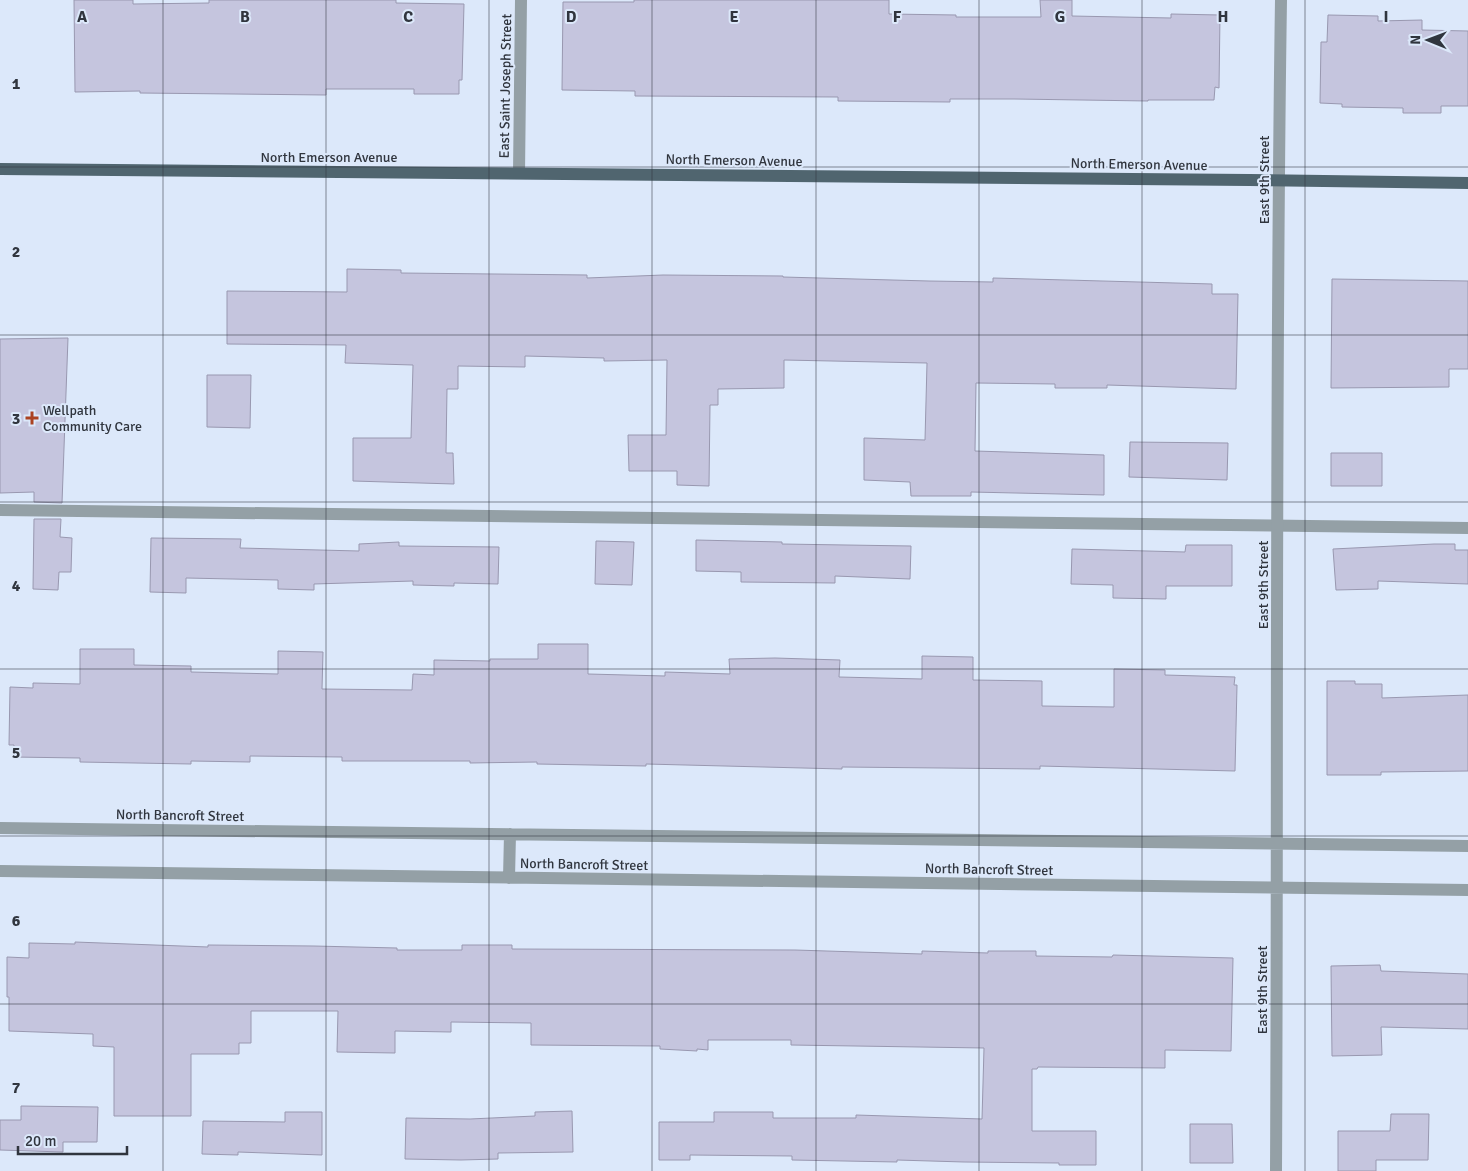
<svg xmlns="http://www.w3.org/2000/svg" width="1468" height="1171" viewBox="0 0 1468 1171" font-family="Signika,sans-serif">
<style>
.building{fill:#c5c5de;stroke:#9998b0}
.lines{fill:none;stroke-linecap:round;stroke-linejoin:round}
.service{stroke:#94a0a6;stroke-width:12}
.minor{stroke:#94a0a6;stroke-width:12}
.primary{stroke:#50656f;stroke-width:12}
.grid{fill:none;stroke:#30353e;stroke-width:1;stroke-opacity:0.55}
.poi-dot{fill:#ab4322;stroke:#dce8fa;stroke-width:2}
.labels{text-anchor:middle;stroke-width:4;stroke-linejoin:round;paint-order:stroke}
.street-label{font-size:14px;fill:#30353e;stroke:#dce8fa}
.poi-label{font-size:14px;fill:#30353e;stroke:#dce8fa;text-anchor:start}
.grid-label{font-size:16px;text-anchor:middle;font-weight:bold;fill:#30353e;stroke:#dce8fa;stroke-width:4;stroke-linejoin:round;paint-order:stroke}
</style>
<rect width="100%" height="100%" fill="#dce8fa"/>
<path class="building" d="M74 0H133V4L209 3V0H396V3L464 4 462 80H459V94H414V89H326V95L140 93V91L75 92Z
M634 0H889V14L956 15V17H1041L1040 0H1072V16L1171 18V14L1220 15 1219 88 1215 87 1214 100H1148V101L1014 99H950V102L838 101V97L635 96V91L562 90 563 2H634Z
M1328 15 1378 16V21L1422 20V30L1468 31V106H1441V113H1403V108L1342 107V104L1320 103 1321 42H1327Z
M347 269 401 270V273L587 275V278L663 275 783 276V277L929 281 993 282V278L1212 284V294H1238L1236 389 1107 385V388H1055V384L976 383 975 451 1104 455V495L971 492V496H911L910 482 864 480V438L925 440 927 363 784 360V388L718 389V405H710L709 486 677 485V471H629L628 435H666L667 360 604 361V358L525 356V367L458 366V389H447L446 453H453L454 484 353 481V438H411L413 365 345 363 346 345 227 344V291L347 292Z
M1332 279 1468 281V369H1449V387L1331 388Z
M68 338 62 503 34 502V492L0 493V339Z
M207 375H251L250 428 207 427Z
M1130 442 1228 443 1227 480 1129 477Z
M1331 453H1382V486H1331Z
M34 519H61L60 537 72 538 71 572H59L58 590 33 589Z
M151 538 241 539 240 548 359 551V544L399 542V546L499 547 498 584 454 583V586L413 585V581L314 584V590L278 589V580L186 578V593L150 592Z
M696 540 782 542V544L911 546 910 579 835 576V583L741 582V572L696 571Z
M596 541 634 542 632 585 595 584Z
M1434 544H1455V550H1468V584L1378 581V589L1336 590 1333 549Z
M1186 545H1232V586H1166V599L1113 598V585L1071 584 1072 549 1185 552Z
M538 644H588V674L665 676V672L730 674 729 659 775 658 840 660 839 677 922 679V656L973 657V680L1042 681V706L1114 707V669L1165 670V675L1235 677 1234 685H1237L1235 771 1040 766V769L842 767V769L646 764V766L537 764V762L470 763V761H342V757L250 756V762L191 761V764L80 762V758L13 757 14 745H9L10 687 33 688V683L80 684V649H134V665L191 666V672L278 674V651L323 652 322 689 412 690 413 674 434 675V660L490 661V659H538Z
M1327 681H1355V684H1382V698L1468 695V771L1381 772V775H1327Z
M75 942 208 947V945L314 946 397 948V950H462V945H512V949L795 950 922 954V951L988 953V951H1036V956L1112 957 1113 955 1233 958 1231 1051 1165 1050V1068L1038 1067 1037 1069H1032V1131H1096V1165H1059V1163L964 1162 897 1160V1162L792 1160V1156L690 1155V1160H659V1122H714V1112H773V1118H856V1115L982 1119 984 1048 791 1045V1040H708V1050L697 1049V1051L660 1049V1046L531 1045V1023L451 1022V1032L395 1031V1053L337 1052 338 1011H251V1043H239V1054H191V1116H114V1047L93 1046V1034L9 1031V997H7V957L29 958V943L75 944Z
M1380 965 1381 971 1468 974V1029L1381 1027 1382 1055 1332 1056 1331 966Z
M21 1106 98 1107 97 1142H63V1152L0 1150V1120H21Z
M572 1111 573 1152 498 1153V1159L461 1160 405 1159 406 1118 470 1119 535 1116V1112Z
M285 1112H322V1155L238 1152V1155L202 1154 203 1121 285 1122Z
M1391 1114H1429L1428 1160H1376V1171H1338V1131H1390Z
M1190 1124H1232L1233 1163H1190Z"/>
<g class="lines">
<path class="service" d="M0 510 1468 528"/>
<path class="minor" d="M519 173 521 0
M0 828 1468 846
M0 871 1468 890
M509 878 510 834
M1276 1171C1278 781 1275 390 1281 0"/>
<path class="primary" d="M0 169 1249 180 1468 183"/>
</g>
<path class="grid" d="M163 0V1171M326 0V1171M489 0V1171M652 0V1171M816 0V1171M979 0V1171M1142 0V1171M1305 0V1171M0 167H1468M0 335H1468M0 502H1468M0 669H1468M0 836H1468M0 1004H1468"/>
<path class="poi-dot" d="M29.5 410.5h5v5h5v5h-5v5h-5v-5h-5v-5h5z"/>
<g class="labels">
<g class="street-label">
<text transform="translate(505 86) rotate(-89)" y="5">East Saint Joseph Street</text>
<text x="329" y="162">North Emerson Avenue</text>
<text transform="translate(734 160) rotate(1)" y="5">North Emerson Avenue</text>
<text transform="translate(1139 164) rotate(1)" y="5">North Emerson Avenue</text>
<text transform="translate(1264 180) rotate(-90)" y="5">East 9th Street</text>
<text transform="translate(1263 585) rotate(-90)" y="5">East 9th Street</text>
<text transform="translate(180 815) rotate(1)" y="5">North Bancroft Street</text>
<text transform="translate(584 864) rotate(1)" y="5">North Bancroft Street</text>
<text transform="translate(989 869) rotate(1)" y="5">North Bancroft Street</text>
<text transform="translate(1262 990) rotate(-90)" y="5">East 9th Street</text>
</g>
<g class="poi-label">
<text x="43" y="415">Wellpath<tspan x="43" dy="16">Community Care</tspan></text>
</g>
</g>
<g class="grid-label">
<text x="82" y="22">A</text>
<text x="245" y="22">B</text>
<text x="408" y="22">C</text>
<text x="571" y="22">D</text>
<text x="734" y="22">E</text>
<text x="897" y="22">F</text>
<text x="1060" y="22">G</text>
<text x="1223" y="22">H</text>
<text x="1386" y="22">I</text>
<text x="16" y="89">1</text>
<text x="16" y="257">2</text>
<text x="16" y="424">3</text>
<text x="16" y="591">4</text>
<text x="16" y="758">5</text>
<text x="16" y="926">6</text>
<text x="16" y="1093">7</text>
</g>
<g transform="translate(1428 40) rotate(271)" stroke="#dce8fa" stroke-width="4" paint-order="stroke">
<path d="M0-4L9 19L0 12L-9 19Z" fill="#30353e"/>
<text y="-8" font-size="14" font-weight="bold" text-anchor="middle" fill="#30353e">N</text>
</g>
<path d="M18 1146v8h109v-8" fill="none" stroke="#30353e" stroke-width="2.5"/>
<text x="25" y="1146" font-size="15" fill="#30353e" stroke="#dce8fa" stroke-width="4" paint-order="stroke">20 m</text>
</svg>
